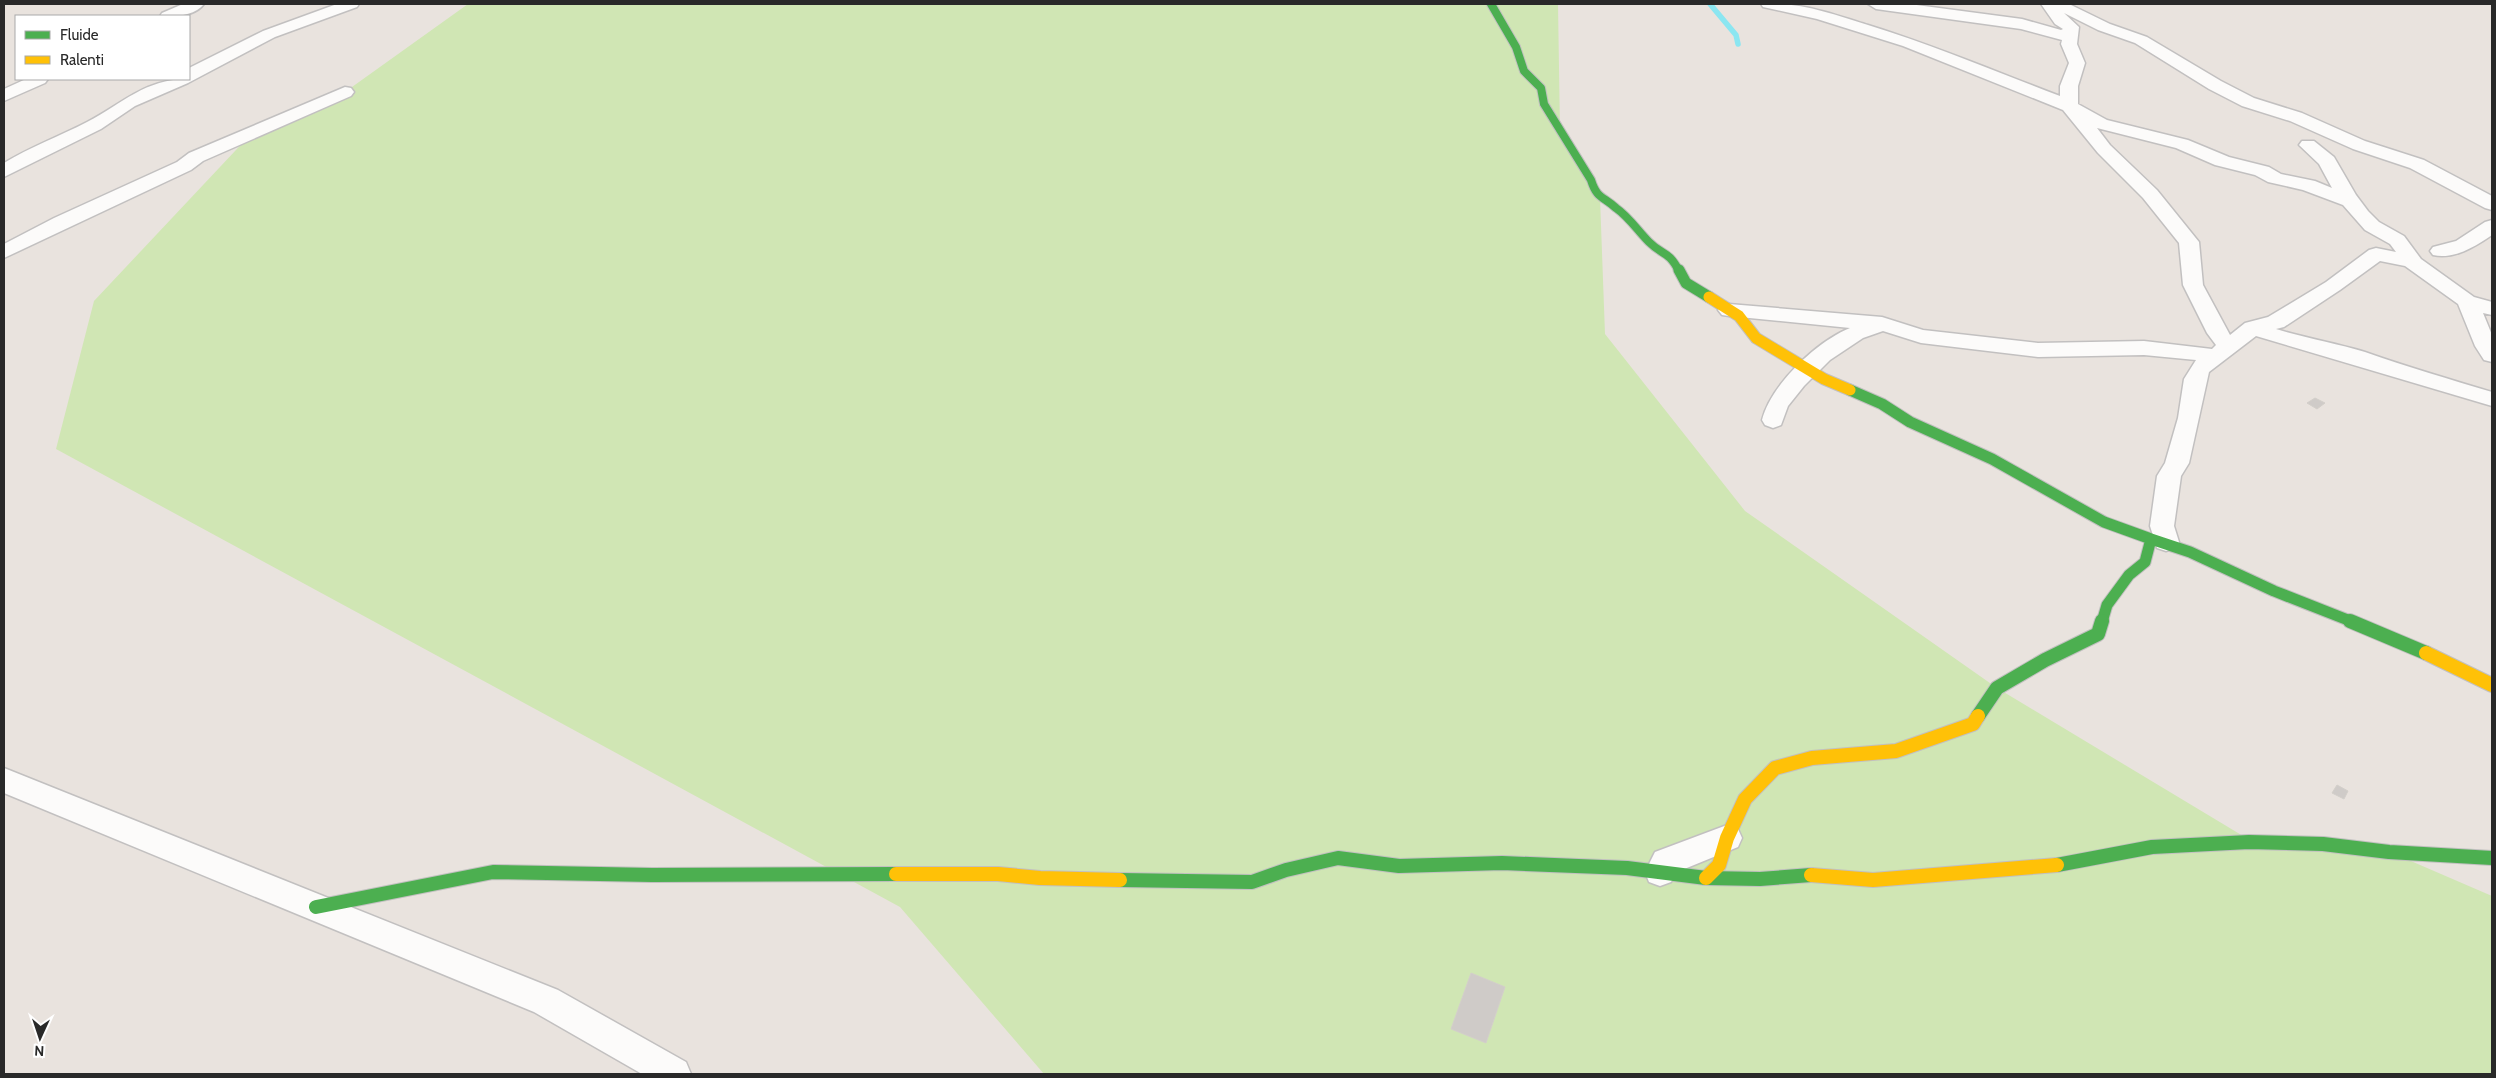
<svg xmlns="http://www.w3.org/2000/svg" width="2496" height="1078" viewBox="0 0 2496 1078" font-family="Cabin,sans-serif">
<style>
.green{fill:#d0e6b4}
.lines{fill:none;stroke-linecap:round;stroke-linejoin:round}
.stream{stroke:#8be6f1;stroke-width:5.5}
.building{fill:#cfcbc8;stroke:#d3cfca}
.street-casing{stroke:#c2c0c0;stroke-width:3}
.fast-far2-casing{stroke:#c2c0c0;stroke-width:10}
.fast-far1-casing{stroke:#c2c0c0;stroke-width:13}
.fast-casing{stroke:#c2c0c0;stroke-width:16}
.slow-far1-casing{stroke:#c2c0c0;stroke-width:13}
.slow-casing{stroke:#c2c0c0;stroke-width:16}
.street{fill:#fcfbfa;fill-rule:evenodd}
.fast-far2{stroke:#4caf50;stroke-width:8}
.fast-far1{stroke:#4caf50;stroke-width:11}
.fast{stroke:#4caf50;stroke-width:14}
.slow-far1{stroke:#ffc107;stroke-width:11}
.slow{stroke:#ffc107;stroke-width:14}
</style>
<rect width="100%" height="100%" fill="#e9e3de"/>
<path class="green" d="M468 4H1558L1560 131 1600 198 1605 334 1745 511 1997 688 2253 842 2390 852 2492 896V1074H1044L900 907 56 449 94 301 251 134 345 92Z"/>
<g class="lines">
<path class="stream" d="M1710 4 1736 35 1738 44"/>
</g>
<path class="building" d="M2315 398 2325 403 2317 409 2307 403Z
M2337 785 2348 791 2344 799 2332 793Z
M1471 973 1505 987 1486 1043 1451 1029Z"/>
<g class="lines">
<g class="street-casing">
<path id="street" d="M183 4H204C195 16 174 17 160 16L162 13Z
M337 4H359L357 7 275 37 188 83 135 106 101 129 4 177V163C30 147 60 136 87 122 124 103 144 79 189 79V68L263 31Z
M1761 4C1798 1 1833 14 1868 25 1933 45 1997 72 2060 96V86L2069 63 2061 44 2062 40 2021 29 1876 9 1868 4H1909L2022 19 2061 30 2063 29 2055 24 2041 4H2069L2110 24 2147 37 2221 81 2254 98 2302 113 2365 141 2424 160 2492 196V210L2485 208 2410 168 2353 149 2290 121 2242 106 2209 89 2135 43 2098 30 2064 13 2079 27 2077 44 2085 63 2078 86V104L2107 120 2188 140 2229 157 2269 167 2281 174 2315 181 2332 188 2319 164 2299 145 2302 141H2314L2334 157 2356 195 2368 211 2379 222 2404 236 2421 259 2474 297 2492 302V315L2483 313 2492 335V362L2484 360 2475 346 2458 304 2405 266 2380 261 2340 290 2284 327 2276 329C2305 338 2336 343 2365 352 2407 367 2449 379 2492 392V406L2256 336 2209 372 2189 463 2181 476 2174 526 2179 542 2175 548 2166 551 2157 548 2150 526 2157 476 2165 463 2178 418 2184 379 2196 360 2144 355 2038 357 1921 343 1883 331 1863 338 1830 360 1804 386 1788 406 1781 425 1773 428 1765 425 1762 420C1771 385 1816 342 1850 328L1729 316 1722 315 1718 310 1722 305 1729 304 1882 317 1923 330 2038 343 2144 341 2212 349 2216 345 2207 333 2183 285 2179 243 2143 198 2098 153 2063 110 1903 46 1817 19 1763 7ZM2097 128 2176 148 2215 165 2255 175 2268 182 2303 190 2343 205 2365 230 2390 244 2396 252 2376 248 2369 250 2326 282 2268 317 2245 323 2230 335 2203 285 2199 242 2157 190 2110 145Z
M26 79H48L45 83 4 101V89Z
M345 87 351 88 354 92 351 96 203 161 191 170 4 258V244L54 218 177 162 189 153Z
M2492 220V235C2476 246 2454 260 2433 255L2430 251 2433 247 2456 241 2485 222Z
M4 768 558 990 686 1062 691 1074H642L534 1012 4 793Z
M1727 825 1738 829 1742 838 1738 847 1677 872 1671 882 1660 886 1649 882 1645 872 1655 852Z"/>
</g>
<g class="fast-far2-casing">
<path id="fast-far2" d="M1491 4 1516 47 1524 71 1541 88 1544 104 1591 180C1597 199 1603 196 1616 208 1629 217 1638 231 1649 242 1663 256 1668 250 1679 271"/>
</g>
<g class="fast-far1-casing">
<path id="fast-far1" d="M1679 270 1686 283 1709 297
M1850 390 1882 404 1910 422 1992 459 2104 522 2151 539
M2102 622 2107 605 2129 575 2145 562 2151 539 2190 552 2274 591 2353 622"/>
</g>
<g class="fast-casing">
<path id="fast" d="M2350 621 2426 653
M1978 716 1997 688 2045 660 2098 634 2102 621
M2057 865 2152 847 2249 842 2323 844 2389 852 2492 858
M1120 880 1252 882 1286 870 1338 858 1399 866 1502 863 1627 868 1706 878 1760 879 1811 875
M316 907 493 872 652 875 896 874"/>
</g>
<g class="slow-far1-casing">
<path id="slow-far1" d="M1709 297 1739 316 1756 338 1824 379 1850 390"/>
</g>
<g class="slow-casing">
<path id="slow" d="M2426 653 2492 685
M896 874H998L1040 878 1120 880
M1811 875 1873 880 2057 865
M1706 878 1719 865 1727 838 1745 799 1775 768 1812 758 1896 751 1973 724 1978 716"/>
</g>
<use href="#street" class="street"/>
<use href="#fast-far2" class="fast-far2"/>
<use href="#fast-far1" class="fast-far1"/>
<use href="#fast" class="fast"/>
<use href="#slow-far1" class="slow-far1"/>
<use href="#slow" class="slow"/>
</g>
<rect width="2496" height="1078" fill="none" stroke="#292929" stroke-width="10"/>
<rect x="15" y="15" width="175" height="65" fill="#ffffff" stroke="#a9a9a9"/>
<rect x="25" y="31" width="25" height="8" fill="#4caf50" stroke="#a9a9a9"/>
<text x="60" y="40" font-size="15" fill="#292929">Fluide</text>
<rect x="25" y="56" width="25" height="8" fill="#ffc107" stroke="#a9a9a9"/>
<text x="60" y="65" font-size="15" fill="#292929">Ralenti</text>
<g transform="translate(40 1038) rotate(183)" stroke="#ffffff" stroke-width="4" paint-order="stroke">
<path d="M0-4L9 19L0 12L-9 19Z" fill="#292929"/>
<text y="-8" font-size="14" font-weight="bold" text-anchor="middle" fill="#292929">N</text>
</g>
</svg>
